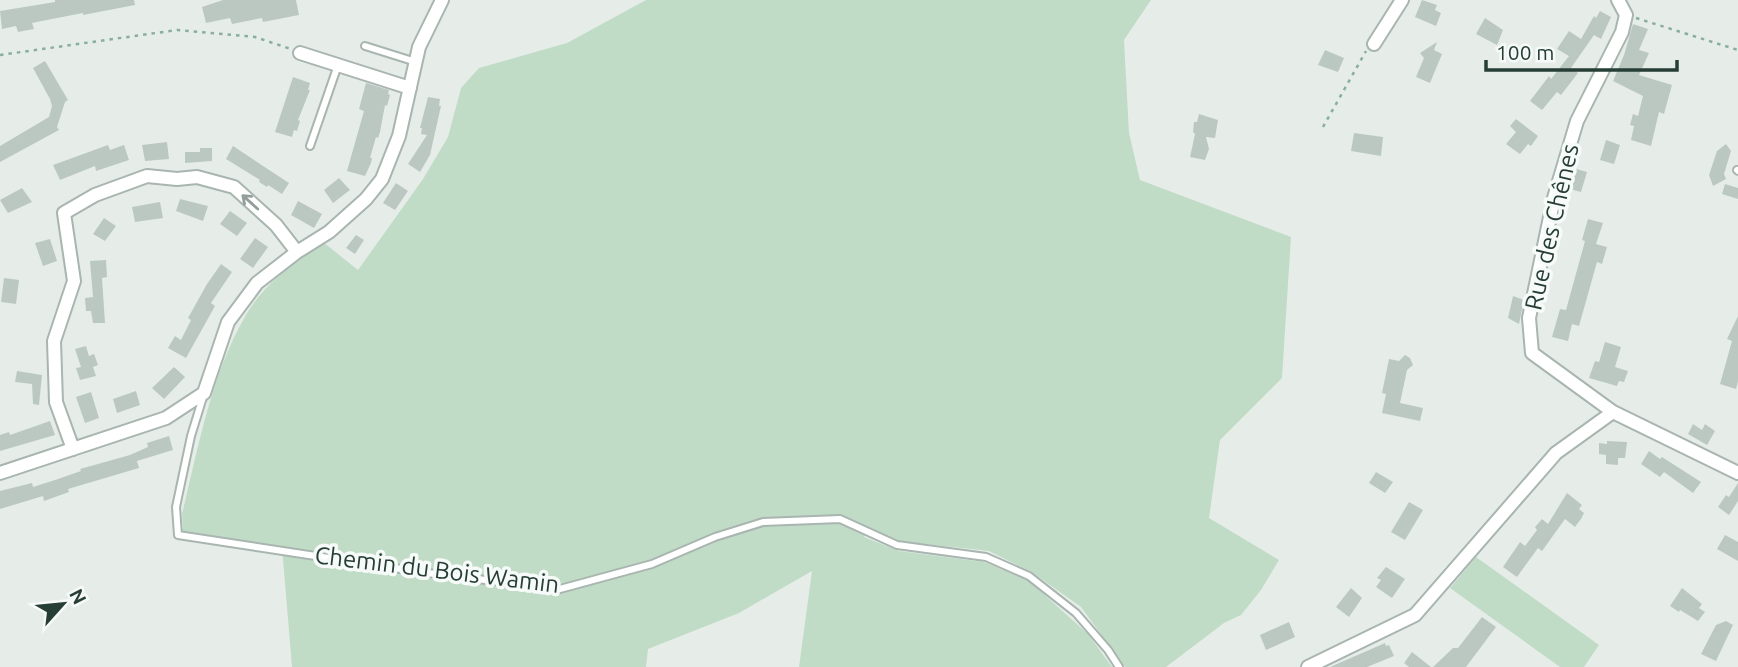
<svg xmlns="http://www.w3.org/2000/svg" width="1738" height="667" viewBox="0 0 1738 667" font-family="Ubuntu,sans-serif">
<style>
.green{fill:#c1dcc6}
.building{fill:#bbc8c2}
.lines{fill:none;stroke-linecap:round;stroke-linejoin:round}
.service-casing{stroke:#a9b5b0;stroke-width:10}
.minor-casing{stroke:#a9b5b0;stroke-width:16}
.path{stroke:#89ae9f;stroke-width:2.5;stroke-dasharray:3.5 5;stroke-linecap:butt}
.service{stroke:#fff;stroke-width:6}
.minor{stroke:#fff;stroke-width:12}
.oneway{stroke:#929e9a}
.labels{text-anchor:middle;stroke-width:7;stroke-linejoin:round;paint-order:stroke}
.street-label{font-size:24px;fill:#263e36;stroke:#f6faf8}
</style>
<rect width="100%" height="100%" fill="#e6ede9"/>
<path class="green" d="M646 0H1151L1124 40 1129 133 1140 180 1291 237 1282 378 1220 440 1209 518 1279 560 1261 590 1241 615 1224 623 1166 667H1125L1081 607 1033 573 989 551 899 541 867 527 864 537 899 551 984 562 1028 580 1088 634 1112 667H799L812 571 739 613 648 649 646 667H292L282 547 183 531 182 514C198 449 211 374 246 315 263 285 294 262 323 242L358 270 423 179 448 137 461 88 479 68 567 43Z
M1476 557 1599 645 1584 667H1560L1450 588Z"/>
<path class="building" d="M55 0H134L135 5 83 15V13L52 19 32 23 34 29 18 32 16 26 2 29 0 11 55 2Z
M223 0H296L299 15 263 22 262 18 232 24 230 18 206 23 202 7Z
M1422 0 1437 5 1435 10 1441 13 1436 26 1415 17Z
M1600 11 1611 17 1601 39 1594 35 1571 68 1578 73 1561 95 1557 92 1542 110 1530 101 1549 76 1551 79 1569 56 1557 49 1569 31 1581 39 1594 16 1596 18Z
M1485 18 1503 30 1497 45 1476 34Z
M1633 24 1648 29 1639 50 1649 53 1639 75 1672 85 1664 114 1659 112 1651 146 1631 140 1634 126 1630 125 1633 114 1638 116 1643 96 1613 81 1624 55Z
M1437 42 1434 50 1442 54 1430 83 1416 77 1424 58 1420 53Z
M1325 50 1344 58 1338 72 1318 65Z
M45 61 68 100 65 102 57 127 59 130 0 162V146L49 117 52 106 50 99 33 68Z
M293 77 310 83 308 90H310L298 120 300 121 297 131 294 130 292 137 275 132Z
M366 83 389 90 388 94 390 95 387 106 385 105 380 132 378 138 376 137 370 158H372L371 163 365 176 347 171 364 111 359 109Z
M428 97 440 99 439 106H441L430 155 420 172 408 164 427 135 421 134 422 128H420Z
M1199 114 1218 120 1215 138 1206 137 1209 149 1205 160 1190 157 1195 134 1193 132 1194 122H1197Z
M1516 119 1538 136 1531 146 1528 144 1520 154 1506 144 1516 132 1510 126Z
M1354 133 1383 137 1381 156 1351 151Z
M1606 140 1620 145 1614 164 1600 160Z
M167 142 169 159 145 161 142 145Z
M1726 144 1731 151 1724 174 1726 179 1713 186 1709 175 1717 151Z
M108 145 110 150 124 145 129 160 96 171 95 166 60 180 53 165Z
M233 146 289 183 282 194 268 185 267 187 259 182 260 180 226 159Z
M200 148H212V161L185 163V152H200Z
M1573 168 1587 172 1581 192 1566 188Z
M339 178 350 190 333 203 324 190Z
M396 183 408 191 395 210 383 203Z
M1725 184 1738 188V199L1722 194Z
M22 188 32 202 8 213 0 200Z
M180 199 208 206 203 221 176 211Z
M298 201 322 214 314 228 291 215Z
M160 202 163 218 135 222 132 207Z
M230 211 247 223 237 236 220 224Z
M104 218 116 226 105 241 93 234Z
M1588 219 1603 223 1596 244 1607 247 1602 264 1597 262 1579 326 1572 324 1568 341 1552 337 1560 309 1566 310 1585 241 1582 240Z
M356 235 364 240 355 254 346 248Z
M255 238 268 247 253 268 240 259Z
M50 239 57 261 43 266 35 243Z
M106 260 107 277 102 278 105 323H93L91 311H86L85 298 93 297 90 261Z
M221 264 232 272 211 303 215 306 186 358 168 348 175 336 181 340 191 320 188 318 207 284Z
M4 278 19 280 16 304 1 302Z
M1513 296 1524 300 1519 324 1508 318Z
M1738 316V381L1736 389 1720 384 1732 341 1727 339Z
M1605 342 1621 347 1615 367 1628 371 1624 382 1619 381 1617 386 1589 378 1595 361 1599 362Z
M86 346 89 356 94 354 98 365 93 367 96 376 80 380 76 368 81 367 75 349Z
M1405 355 1410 358 1413 365 1407 370 1400 403 1423 408 1420 421 1382 413 1386 394 1382 393 1389 359 1399 361Z
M174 367 185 377 164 399 152 388Z
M17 371 42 375 39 405 33 404 32 384 15 382Z
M136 391 140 405 117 413 113 399Z
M91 392 99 418 85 423 76 397Z
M50 421 55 435 0 451V435L9 432 10 435Z
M1693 424 1702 430 1705 424 1715 431 1707 445 1688 434Z
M169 436 173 450 137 461 139 468 68 489 69 492 44 501 43 496 0 509V491L32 483 33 487 58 479 81 471 80 469 130 455 148 447 147 443Z
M1607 441 1627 442 1625 458H1618V465L1606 464V455L1599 454V443L1607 444Z
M1649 451 1660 459 1662 457 1701 482 1693 493 1664 472 1660 477 1641 464Z
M1376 472 1393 482 1385 493 1369 483Z
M1738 483V501L1729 515 1718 507 1726 495 1729 497Z
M1567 493 1582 505 1579 509 1584 513 1581 519 1575 527 1565 519 1542 551 1538 548 1517 577 1503 567 1520 542 1525 546 1537 530 1535 527 1542 519 1548 524Z
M1409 502 1423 510 1405 540 1391 532Z
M1725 535 1738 542V561L1717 549Z
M1386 567 1405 579 1392 598 1376 587 1381 580 1377 578Z
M1351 588 1362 598 1349 617 1336 607Z
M1682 588 1702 604 1699 608 1705 612 1698 621 1680 610 1679 612 1670 606Z
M1482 617 1496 627 1466 667H1433L1453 648H1458Z
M1726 621 1733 625 1716 661 1701 654 1716 625Z
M1289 622 1295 637 1266 650 1260 635Z
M1385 643 1386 646 1389 645 1394 656 1367 667H1330Z
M1412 652 1431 667H1409L1404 663Z"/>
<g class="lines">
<g class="service-casing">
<path id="service" d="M365 46 416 62
M310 146 338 65
M1737 170 1738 171
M203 397 191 436 176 507 178 535 427 573 560 589 652 564 715 537 763 522 840 519 897 545 986 557 1029 576 1076 613 1108 650 1119 667"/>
</g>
<g class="minor-casing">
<path id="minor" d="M1618 0 1626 15 1622 32 1577 121 1554 198 1529 318 1532 353 1613 412 1738 473
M1374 44 1402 0
M300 53 410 88
M73 449 56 402 54 341 74 281 64 213 95 195 147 176 177 179 197 177 234 187 276 225 297 252
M0 473 166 418 204 393 228 322 257 283 297 252 329 232 366 199 382 179 399 136 419 47 442 0
M1308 667 1415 615 1556 453 1613 412"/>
</g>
<path class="path" d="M1636 18 1738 50
M0 55 177 30 255 37 291 49
M1323 127 1366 51"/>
<use href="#service" class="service"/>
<use href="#minor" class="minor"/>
</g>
<defs><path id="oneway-shaft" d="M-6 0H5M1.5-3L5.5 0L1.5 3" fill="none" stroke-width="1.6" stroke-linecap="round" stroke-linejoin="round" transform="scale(1.75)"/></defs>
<use class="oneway" href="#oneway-shaft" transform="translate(250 202) rotate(-138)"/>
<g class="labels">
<g class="street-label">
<text transform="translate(1552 227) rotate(-77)" y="8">Rue des Chênes</text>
<text transform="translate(437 570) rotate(7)" y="8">Chemin du Bois Wamin</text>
</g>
</g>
<g transform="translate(63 604) rotate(63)" stroke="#f6faf8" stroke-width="5" paint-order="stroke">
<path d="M0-5L12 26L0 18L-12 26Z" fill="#263e36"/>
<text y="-10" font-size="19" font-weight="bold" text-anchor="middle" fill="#263e36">N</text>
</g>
<path d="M1486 60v10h191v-10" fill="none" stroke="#263e36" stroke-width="3.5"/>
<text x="1496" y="60" font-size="21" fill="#263e36" stroke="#f6faf8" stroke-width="5" paint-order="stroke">100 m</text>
</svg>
